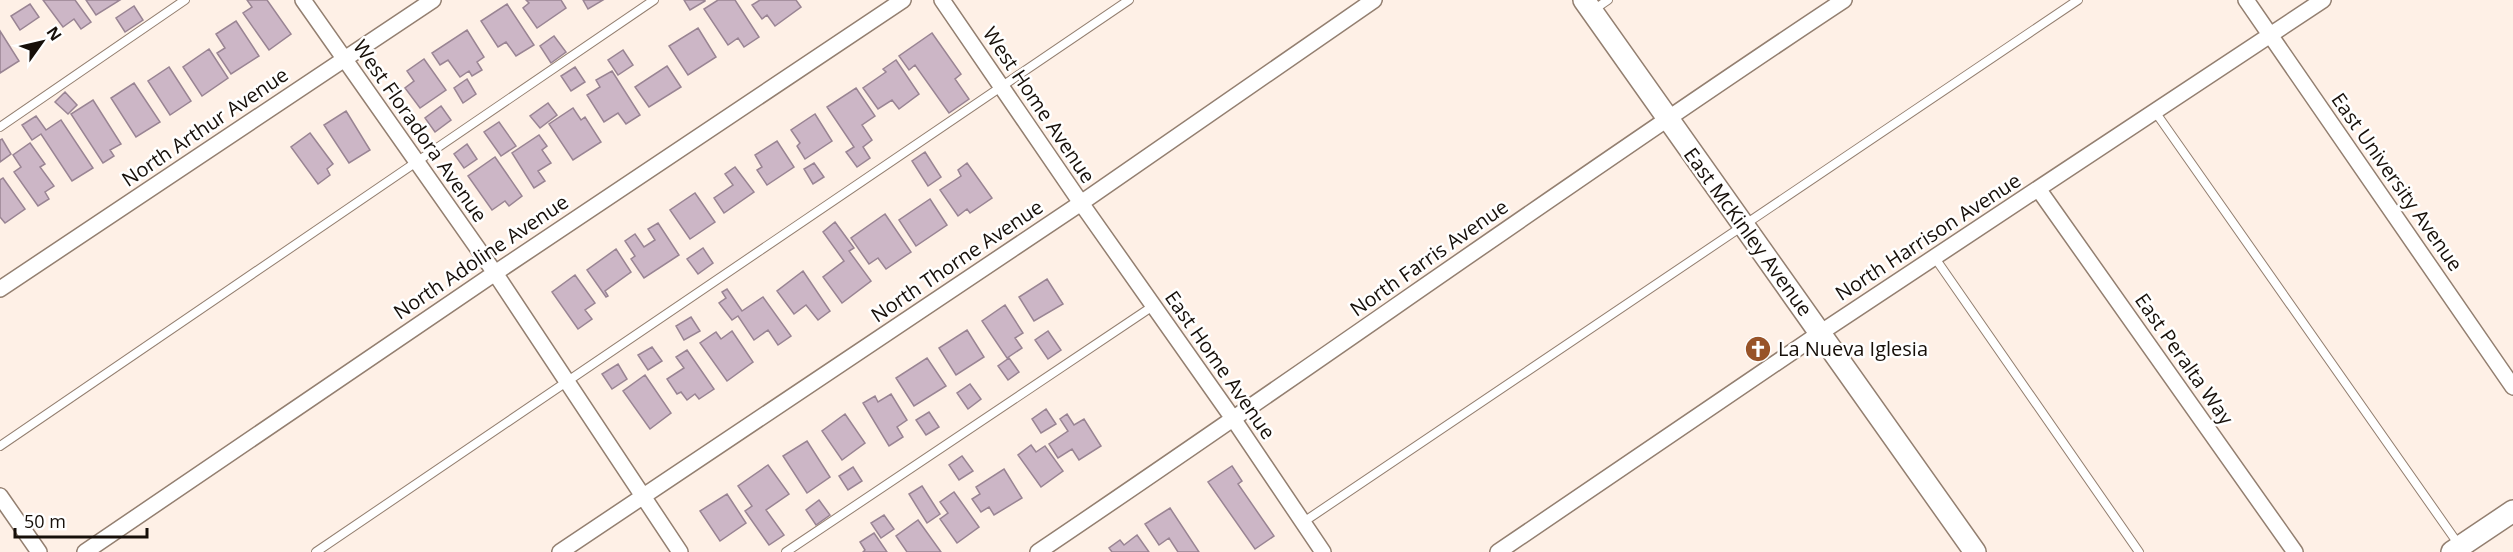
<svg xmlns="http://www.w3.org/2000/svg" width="2513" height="552" viewBox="0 0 2513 552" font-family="'Open Sans',sans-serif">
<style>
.building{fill:#ccb6c6;stroke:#998493;stroke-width:1.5}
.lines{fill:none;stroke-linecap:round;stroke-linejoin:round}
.lane-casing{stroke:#937f70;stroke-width:10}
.street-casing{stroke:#937f70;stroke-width:18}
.secondary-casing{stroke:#937f70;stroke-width:24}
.lane{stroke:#fff;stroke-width:8}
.street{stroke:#fff;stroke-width:15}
.secondary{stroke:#fff;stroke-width:21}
.labels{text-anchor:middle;stroke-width:5;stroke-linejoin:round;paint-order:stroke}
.street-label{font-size:20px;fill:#160f09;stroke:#fff}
.poi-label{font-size:20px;fill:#160f09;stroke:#fff;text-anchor:start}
</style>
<rect width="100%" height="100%" fill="#fef0e6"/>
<path class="building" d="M43 0H75L91 22 81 29 74 19 63 27Z
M86 0H120L96 15Z
M247 0H267L291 34 269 50 243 13 252 7Z
M526 0H561L566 8 537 28 523 8 529 3Z
M583 0H603L588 9Z
M684 0H705V1L690 10Z
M718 0H735L759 37 744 47 738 38 728 45 704 9Z
M760 0H796L801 7 775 26 767 15 762 19 752 5Z
M30 4 39 17 20 30 11 16Z
M507 4 534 45 516 56 506 42 498 47 481 21Z
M134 6 143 20 125 32 116 18Z
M236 21 259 56 231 74 217 53 225 48 216 34Z
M698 28 716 57 688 75 669 46Z
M467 30 484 57 477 62 482 70 472 76 469 71 460 77 448 60 440 65 432 53Z
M0 31 19 61 0 73Z
M932 33 961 74 955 79 969 99 949 113 915 65 909 70 899 56Z
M554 36 566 52 551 63 540 46Z
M209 49 228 78 202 96 183 67Z
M623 50 633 65 618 75 608 60Z
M424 59 446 90 420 108 405 88 414 81 407 71Z
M896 60 919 94 899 109 892 100 878 109 863 88 886 72 883 69Z
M667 66 681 87 649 107 635 87Z
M169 67 191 101 170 115 148 81Z
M575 67 585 82 571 91 561 76Z
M612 71 640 115 626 124 618 113 604 122 587 95 600 87 596 80Z
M467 79 476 94 463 103 454 88Z
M134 83 160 122 136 137 111 98Z
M856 88 875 116 862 125 872 140 863 147 870 158 857 167 846 152 854 147 827 107Z
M65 92 77 105 68 114 55 102Z
M93 100 121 144 110 150 114 156 103 163 71 114Z
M548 103 557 115 540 128 530 116Z
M441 106 451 120 435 132 425 118Z
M573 108 581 120 585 117 601 142 573 160 549 124Z
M346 111 370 150 349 163 324 125Z
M815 114 832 141 805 159 797 146 800 143 791 130Z
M36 116 46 130 61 120 93 168 72 181 41 134 32 140 22 125Z
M499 122 516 146 501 156 484 132Z
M310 133 333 164 327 169 330 175 318 184 291 147Z
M539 135 547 146 542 150 551 163 538 171 545 181 534 188 512 153Z
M2 139 11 154 0 162V140Z
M777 141 794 167 767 185 757 170 762 167 755 155Z
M30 143 45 164 40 167 54 186 45 192 49 199 38 206 14 172 21 167 13 155Z
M467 144 477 159 464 168 454 154Z
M925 152 941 177 928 186 912 161Z
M495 157 522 196 509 206 505 201 492 210 468 176Z
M814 163 824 177 813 184 804 169Z
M967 163 992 198 970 213 967 209 958 216 940 190 961 176 958 170Z
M735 167 754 192 724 213 714 198 733 185 725 174Z
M3 178 25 209 5 223 0 217V180Z
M695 193 715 222 690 239 670 210Z
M930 199 947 225 916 246 899 220Z
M885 214 911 252 886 269 878 258 869 264 851 238Z
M835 222 854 248 849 251 871 281 842 303 823 277 844 261 823 232Z
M658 223 679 255 644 278 631 259 635 256 625 241 635 234 644 247 655 240 648 229Z
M703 248 713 263 698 274 687 259Z
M616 249 631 272 605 291 608 296 606 297 587 270Z
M803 271 830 311 818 320 806 305 794 314 777 291Z
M575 275 595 303 585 310 592 319 578 329 552 292Z
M1047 279 1063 304 1034 321 1019 297Z
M727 289 742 311 763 297 791 336 778 345 768 330 754 340 738 316 732 320 719 303 726 298 722 292Z
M1005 305 1023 333 1015 338 1022 348 1007 358 982 321Z
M691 317 700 331 684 340 676 326Z
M967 330 984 357 956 375 939 348Z
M732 331 753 362 727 381 700 343 716 332 721 339Z
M1048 331 1061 350 1048 359 1035 340Z
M652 347 662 361 648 370 638 355Z
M687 350 714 389 699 399 695 394 687 400 681 392 677 394 667 379 684 368 676 357Z
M927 358 946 386 914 406 896 378Z
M1009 358 1019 372 1008 380 998 366Z
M618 364 627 379 612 389 602 374Z
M645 375 671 413 650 429 623 391Z
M970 384 981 399 968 409 957 393Z
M891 394 907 420 897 427 903 437 889 446 863 403 875 396 878 402Z
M1046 409 1056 424 1041 433 1032 419Z
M929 412 939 427 926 435 916 420Z
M845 414 865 443 842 460 822 431Z
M1067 414 1074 425 1084 419 1101 446 1079 460 1072 449 1058 458 1049 444 1068 431 1060 419Z
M807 441 830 477 807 493 783 456Z
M1031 445 1036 452 1045 446 1063 471 1041 487 1018 455Z
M962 456 973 471 959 480 949 465Z
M768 465 789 494 766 510 784 535 769 545 745 511 752 506 738 486Z
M1232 466 1242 481 1238 484 1274 536 1255 549 1208 482Z
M853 467 862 481 848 490 839 476Z
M1004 469 1022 498 994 515 989 507 981 512 972 499 980 494 976 487Z
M922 486 940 514 927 523 909 494Z
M954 492 979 527 957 543 940 519 948 513 940 502Z
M727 494 746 523 720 541 700 511Z
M819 500 830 515 816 525 806 510Z
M1170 508 1199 552H1178L1169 538 1159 545 1145 524Z
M884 515 894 529 881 538 871 523Z
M918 520 941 552H907L896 536Z
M874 533 887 552H863L865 550 860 542Z
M1137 535 1149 552H1112L1109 548 1120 540 1124 545Z"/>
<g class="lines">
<g class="lane-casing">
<path id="lane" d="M1592 11 1608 0
M2156 113 2459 545
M0 127 185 0
M1935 258 2139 552
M0 446 654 0
M1302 523 2078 0
M316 552 1129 0
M786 552 1153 306"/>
</g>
<g class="street-casing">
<path id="street" d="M303 0 495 273 680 552
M942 0 1081 203 1234 420 1323 552
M2246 0 2513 387
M2039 190 2295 552
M0 289 433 0
M0 496 39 552
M85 552 495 273 903 0
M560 552 1081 203 1374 0
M1038 552C1308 370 1572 180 1844 0
M1498 552 1820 333 2323 0"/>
</g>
<g class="secondary-casing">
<path id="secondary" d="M1584 0 1975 552
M2452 552 2513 511"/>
</g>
<use href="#lane" class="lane"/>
<use href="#street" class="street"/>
<use href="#secondary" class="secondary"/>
</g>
<defs>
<g id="church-disc" transform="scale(1.35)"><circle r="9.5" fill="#985328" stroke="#fff"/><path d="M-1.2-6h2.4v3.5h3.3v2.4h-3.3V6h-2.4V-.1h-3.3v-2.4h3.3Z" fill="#fff"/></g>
</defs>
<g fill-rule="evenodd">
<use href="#church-disc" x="1758" y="349"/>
</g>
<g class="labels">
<g class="street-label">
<text transform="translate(1039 105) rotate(56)" y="7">West Home Avenue</text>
<text transform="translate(205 127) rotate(-34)" y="7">North Arthur Avenue</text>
<text transform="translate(420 131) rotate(55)" y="7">West Floradora Avenue</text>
<text transform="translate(2397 182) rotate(55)" y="7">East University Avenue</text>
<text transform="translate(1748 232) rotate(54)" y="7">East McKinley Avenue</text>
<text transform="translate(1928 237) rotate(-33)" y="7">North Harrison Avenue</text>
<text transform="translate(481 257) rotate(-34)" y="7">North Adoline Avenue</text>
<text transform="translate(1429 258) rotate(-35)" y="7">North Farris Avenue</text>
<text transform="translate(957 261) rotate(-34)" y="7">North Thorne Avenue</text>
<text transform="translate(2184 359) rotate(55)" y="7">East Peralta Way</text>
<text transform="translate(1220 365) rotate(55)" y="7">East Home Avenue</text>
</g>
<g class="poi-label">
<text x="1778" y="356">La Nueva Iglesia</text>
</g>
</g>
<g transform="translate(42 42) rotate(56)" stroke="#ffffff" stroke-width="4.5" paint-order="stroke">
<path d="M0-4.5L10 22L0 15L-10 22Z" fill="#160f09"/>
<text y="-9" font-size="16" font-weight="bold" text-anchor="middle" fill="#160f09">N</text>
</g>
<path d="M15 528v9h132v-9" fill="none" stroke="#160f09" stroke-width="3"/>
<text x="24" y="528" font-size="18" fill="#160f09" stroke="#ffffff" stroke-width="4.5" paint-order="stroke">50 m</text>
</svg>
